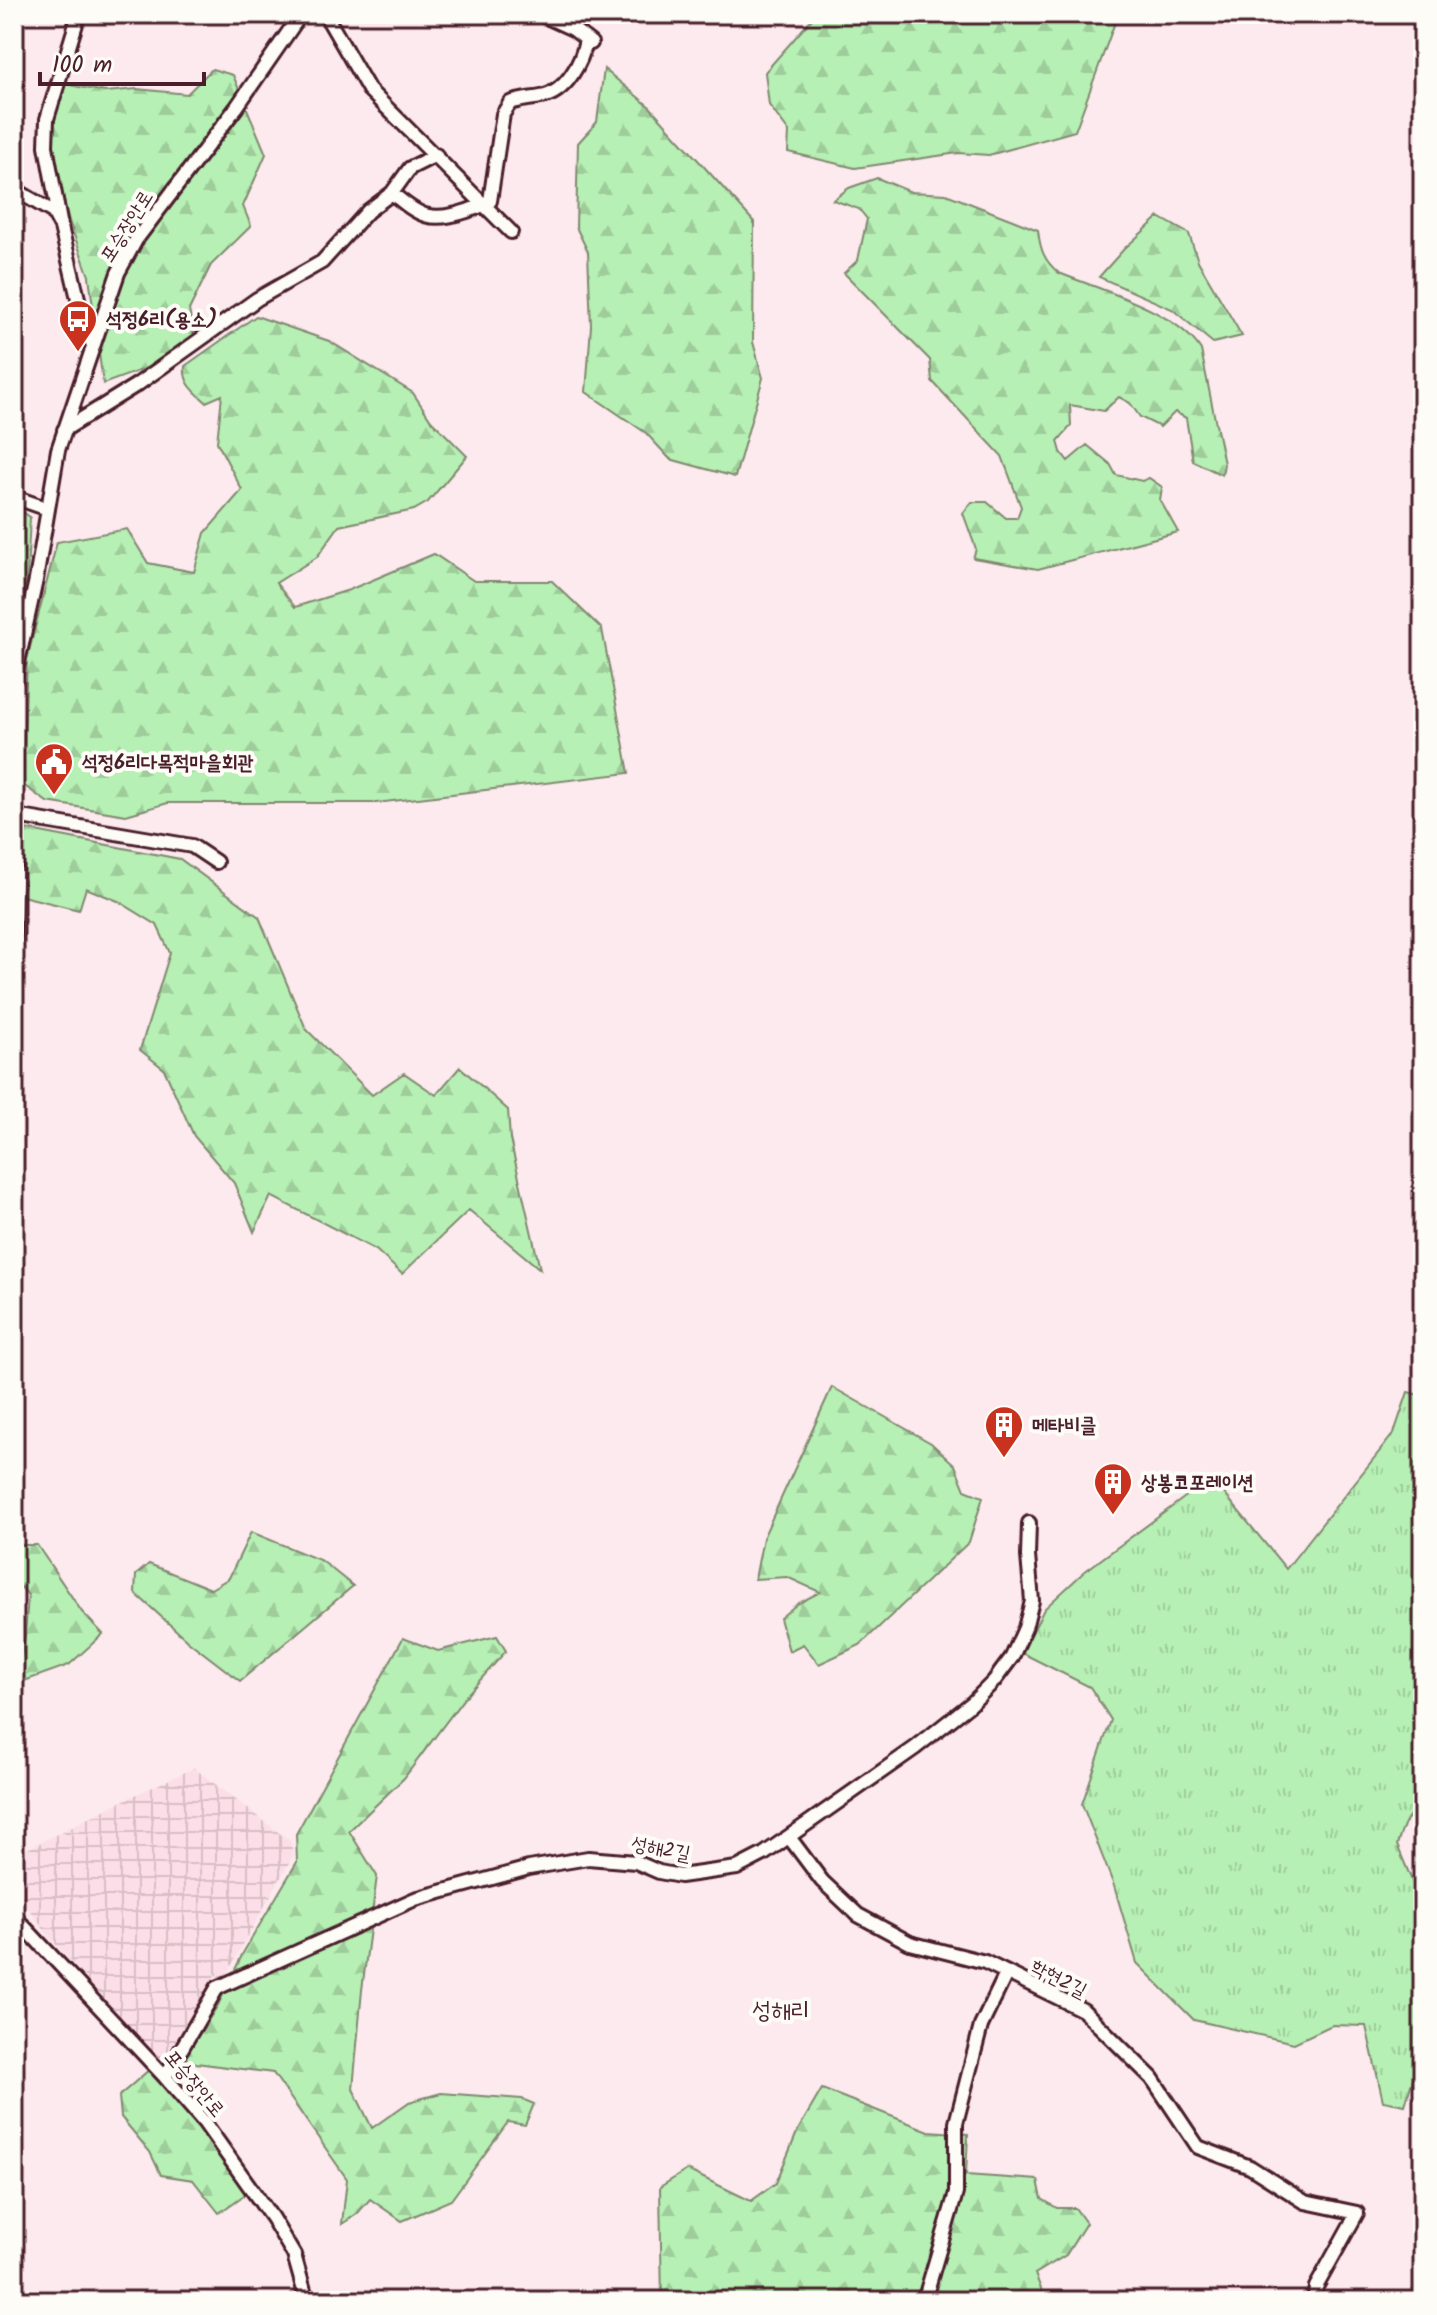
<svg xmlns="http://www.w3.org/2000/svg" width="1437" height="2315" viewBox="0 0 1437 2315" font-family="Kalam,'Poor Story',sans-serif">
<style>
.industrial{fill:url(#industrial-grid)}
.grass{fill:url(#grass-tufts);stroke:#808870;stroke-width:2}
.forest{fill:url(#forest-firs);stroke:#808870;stroke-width:2}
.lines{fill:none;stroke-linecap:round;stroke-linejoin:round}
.stream{stroke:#7b8da8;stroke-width:3}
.minor-casing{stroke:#4a1f2b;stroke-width:18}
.minor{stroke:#fdfcf7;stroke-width:12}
.labels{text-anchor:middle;stroke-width:8;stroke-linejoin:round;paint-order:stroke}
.street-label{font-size:20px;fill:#4a1f2b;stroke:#fdfcf7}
.poi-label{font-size:20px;font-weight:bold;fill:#4a1f2b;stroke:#fdfcf7;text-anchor:start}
.quarter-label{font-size:24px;fill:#4a1f2b;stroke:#fdfcf7}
</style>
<defs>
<pattern id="industrial-grid" width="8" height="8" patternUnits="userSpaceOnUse" patternTransform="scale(2)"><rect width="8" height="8" fill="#fbdee7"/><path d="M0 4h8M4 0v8" fill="none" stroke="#d9bec6"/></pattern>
<pattern id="grass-tufts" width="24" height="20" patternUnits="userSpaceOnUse" patternTransform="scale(2)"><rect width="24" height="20" fill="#b6f0b4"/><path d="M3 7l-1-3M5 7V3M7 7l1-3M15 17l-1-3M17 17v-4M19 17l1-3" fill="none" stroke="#9ecd9b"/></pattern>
<pattern id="forest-firs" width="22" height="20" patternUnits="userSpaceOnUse" patternTransform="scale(2)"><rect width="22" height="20" fill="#b6f0b4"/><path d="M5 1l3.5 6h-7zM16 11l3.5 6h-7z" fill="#9ecd9b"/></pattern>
</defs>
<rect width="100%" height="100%" fill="#fceaee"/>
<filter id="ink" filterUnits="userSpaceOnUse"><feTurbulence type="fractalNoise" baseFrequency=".0125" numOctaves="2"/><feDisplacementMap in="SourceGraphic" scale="16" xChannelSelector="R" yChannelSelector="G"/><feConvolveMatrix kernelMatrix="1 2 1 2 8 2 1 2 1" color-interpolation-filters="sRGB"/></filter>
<g filter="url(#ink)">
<path class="industrial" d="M194 1768 290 1841 294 1854 225 1977 215 1975 163 2065 51 1939 14 1889V1856L116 1804Z"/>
<path class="grass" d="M1408 1392 1423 1396V1803C1408 1812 1402 1829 1397 1845L1423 1907V2045L1405 2105 1383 2101 1366 2026 1332 2025 1294 2043 1194 2020 1137 1963 1114 1886 1082 1804 1111 1720 1090 1687 1022 1653 1044 1609 1084 1572 1200 1486 1223 1492 1286 1569 1394 1433Z"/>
<path class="forest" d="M816 14H1118L1075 131 989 155 958 153 855 168 788 152 789 132 769 105 765 72Z
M212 69 233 75 266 154 243 206 251 226 211 265 189 310 194 336 166 361 103 384 89 276 69 221 48 136 64 84 106 92 137 89 187 94Z
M604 69 650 107 754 222 753 342 763 378 735 477 670 459 646 433 586 392 591 326 588 252 576 227 578 143 597 122Z
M877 178 911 192 946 194 1038 230C1040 249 1044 261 1059 273 1101 290 1177 311 1201 350L1224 464 1222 475 1193 461 1186 418 1175 412 1160 427 1140 417 1130 403 1119 397 1104 411 1070 405 1071 426 1058 441 1061 452 1068 461 1087 445 1110 464 1116 475 1142 481 1149 478 1162 487 1160 500 1178 532 1038 569 973 558 976 549 963 513 972 502H987L1006 518H1017L1021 507 1002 456 932 381 930 360 844 273 858 260 867 219 859 209 833 200 849 188Z
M1159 217 1189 234 1198 261 1242 336 1213 343 1172 309 1099 277 1124 249Z
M256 316 329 341 413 393 431 420 467 456 428 502 414 510 339 526 317 557 276 583 295 607 349 590 434 554 474 581H552L602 629 629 773 376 803H168L126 815 47 802 22 784 27 659 57 542 127 529 148 563 194 572 205 533 242 490 217 442 222 395 206 402C194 391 183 383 185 366Z
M14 506 30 517 27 575 14 635Z
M25 829 180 859 259 917 306 1029 372 1095 404 1073 436 1095 460 1067 508 1110 510 1139 540 1269 469 1210 402 1274 376 1250 271 1196 254 1232 234 1183 194 1136 164 1069 140 1050 170 953 157 925 118 901 86 888 79 910 22 896Z
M832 1387 931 1443 955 1465 965 1490 983 1497 969 1542 860 1645 819 1664 803 1644 789 1651 780 1618 797 1604 820 1592 787 1577 755 1579 763 1538Z
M251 1532 322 1561 353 1586 240 1681 188 1641 135 1593 136 1575 149 1564 211 1589 229 1578Z
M14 1545H37L82 1612 103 1634 69 1665 16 1684 25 1635 28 1595 14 1579Z
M497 1636 506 1651 465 1697 404 1778 349 1831 377 1876 362 1990 353 2089 372 2128 409 2102 441 2093 522 2099 534 2104 525 2125 508 2122 451 2200 402 2221 370 2199 357 2214 342 2224 347 2179 273 2073 196 2063 184 2058 218 2005 243 1953 297 1862 296 1834 403 1638 438 1651Z
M150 2069 205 2133 247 2193 219 2213 193 2180 161 2175 150 2152 121 2117 119 2096Z
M822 2089 929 2131 968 2134 966 2175 1038 2180 1042 2199 1057 2208H1075L1086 2223 1066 2255 1035 2274 1046 2301H662L660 2187 687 2170 751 2201 776 2183 798 2130Z"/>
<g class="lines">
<path class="stream" d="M1396 2301 1423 2288"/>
<g class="minor-casing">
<path id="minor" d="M325 14 369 90 511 232
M540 14 573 29 591 43
M14 189 53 212 61 227 85 328 93 345
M392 193C420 217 431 223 467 211 475 208 483 206 490 201L503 114 510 103C521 99 530 99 541 97 566 93 582 62 586 40
M61 227 46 146 47 119 79 14
M64 430 138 384 257 299 322 262 368 211 392 193 410 168 436 155
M14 497 48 509
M14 680 36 580 58 450 118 273 136 240 236 108 301 14
M14 796 16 816 14 944
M16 816 192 846 216 862
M789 1837 822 1881 858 1915 910 1943 985 1962 1083 2010 1152 2078 1198 2147 1250 2167 1305 2202 1357 2213 1316 2287 1314 2301
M14 1916 165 2077 204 2122 272 2218 294 2255 307 2301
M165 2077 217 1988 415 1899 529 1868 588 1858 636 1862 659 1872 680 1876 737 1868 764 1854 915 1748 972 1703 994 1681 1012 1657 1025 1628 1032 1601 1028 1556 1029 1523
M924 2301 956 2193V2123L981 2026 1006 1974"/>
</g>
<use href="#minor" class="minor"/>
</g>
</g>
<defs>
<g id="bus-pin" transform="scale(2)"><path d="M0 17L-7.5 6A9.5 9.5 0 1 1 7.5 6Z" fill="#c8321e" stroke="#fdfcf7"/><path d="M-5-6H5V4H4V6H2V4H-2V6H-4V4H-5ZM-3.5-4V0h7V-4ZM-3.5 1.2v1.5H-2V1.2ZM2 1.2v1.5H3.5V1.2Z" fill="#fff"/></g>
<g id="civic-pin" transform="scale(2)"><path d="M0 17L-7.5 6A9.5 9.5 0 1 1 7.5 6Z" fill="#c8321e" stroke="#fdfcf7"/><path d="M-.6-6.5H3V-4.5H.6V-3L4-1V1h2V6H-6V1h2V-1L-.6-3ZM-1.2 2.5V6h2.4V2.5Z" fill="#fff"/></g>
<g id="building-pin" transform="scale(2)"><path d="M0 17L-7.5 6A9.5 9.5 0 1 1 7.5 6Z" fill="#c8321e" stroke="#fdfcf7"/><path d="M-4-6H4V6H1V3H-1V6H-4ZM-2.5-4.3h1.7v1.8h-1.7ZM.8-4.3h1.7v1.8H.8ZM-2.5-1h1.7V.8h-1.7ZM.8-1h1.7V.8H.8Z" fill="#fff"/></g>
</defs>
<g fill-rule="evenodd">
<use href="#bus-pin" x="78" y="319"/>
<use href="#civic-pin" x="54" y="762"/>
<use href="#building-pin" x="1004" y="1425"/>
<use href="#building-pin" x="1113" y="1482"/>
</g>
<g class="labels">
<g class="street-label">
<text transform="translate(126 226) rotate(-58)" y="7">포승장안로</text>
<text transform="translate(661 1848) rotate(11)" y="7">성해2길</text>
<text transform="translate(1059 1978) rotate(27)" y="7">학현2길</text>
<text transform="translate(195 2083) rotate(50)" y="7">포승장안로</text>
</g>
<g class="poi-label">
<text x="106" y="326">석정6리(용소)</text>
<text x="82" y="769">석정6리다목적마을회관</text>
<text x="1032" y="1432">메타비클</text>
<text x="1141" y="1489">상봉코포레이션</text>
</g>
<g class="quarter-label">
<text x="781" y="2018">성해리</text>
</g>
</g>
<rect width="1437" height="2315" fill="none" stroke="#fdfcf7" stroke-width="48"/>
<rect x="24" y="24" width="1389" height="2267" fill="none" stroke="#4a1f2b" stroke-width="3" filter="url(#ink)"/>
<path d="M40 72v12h164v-12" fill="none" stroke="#4a1f2b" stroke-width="4"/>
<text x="52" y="72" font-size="24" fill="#4a1f2b" stroke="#fdfcf7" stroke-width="6" paint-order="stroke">100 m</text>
</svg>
